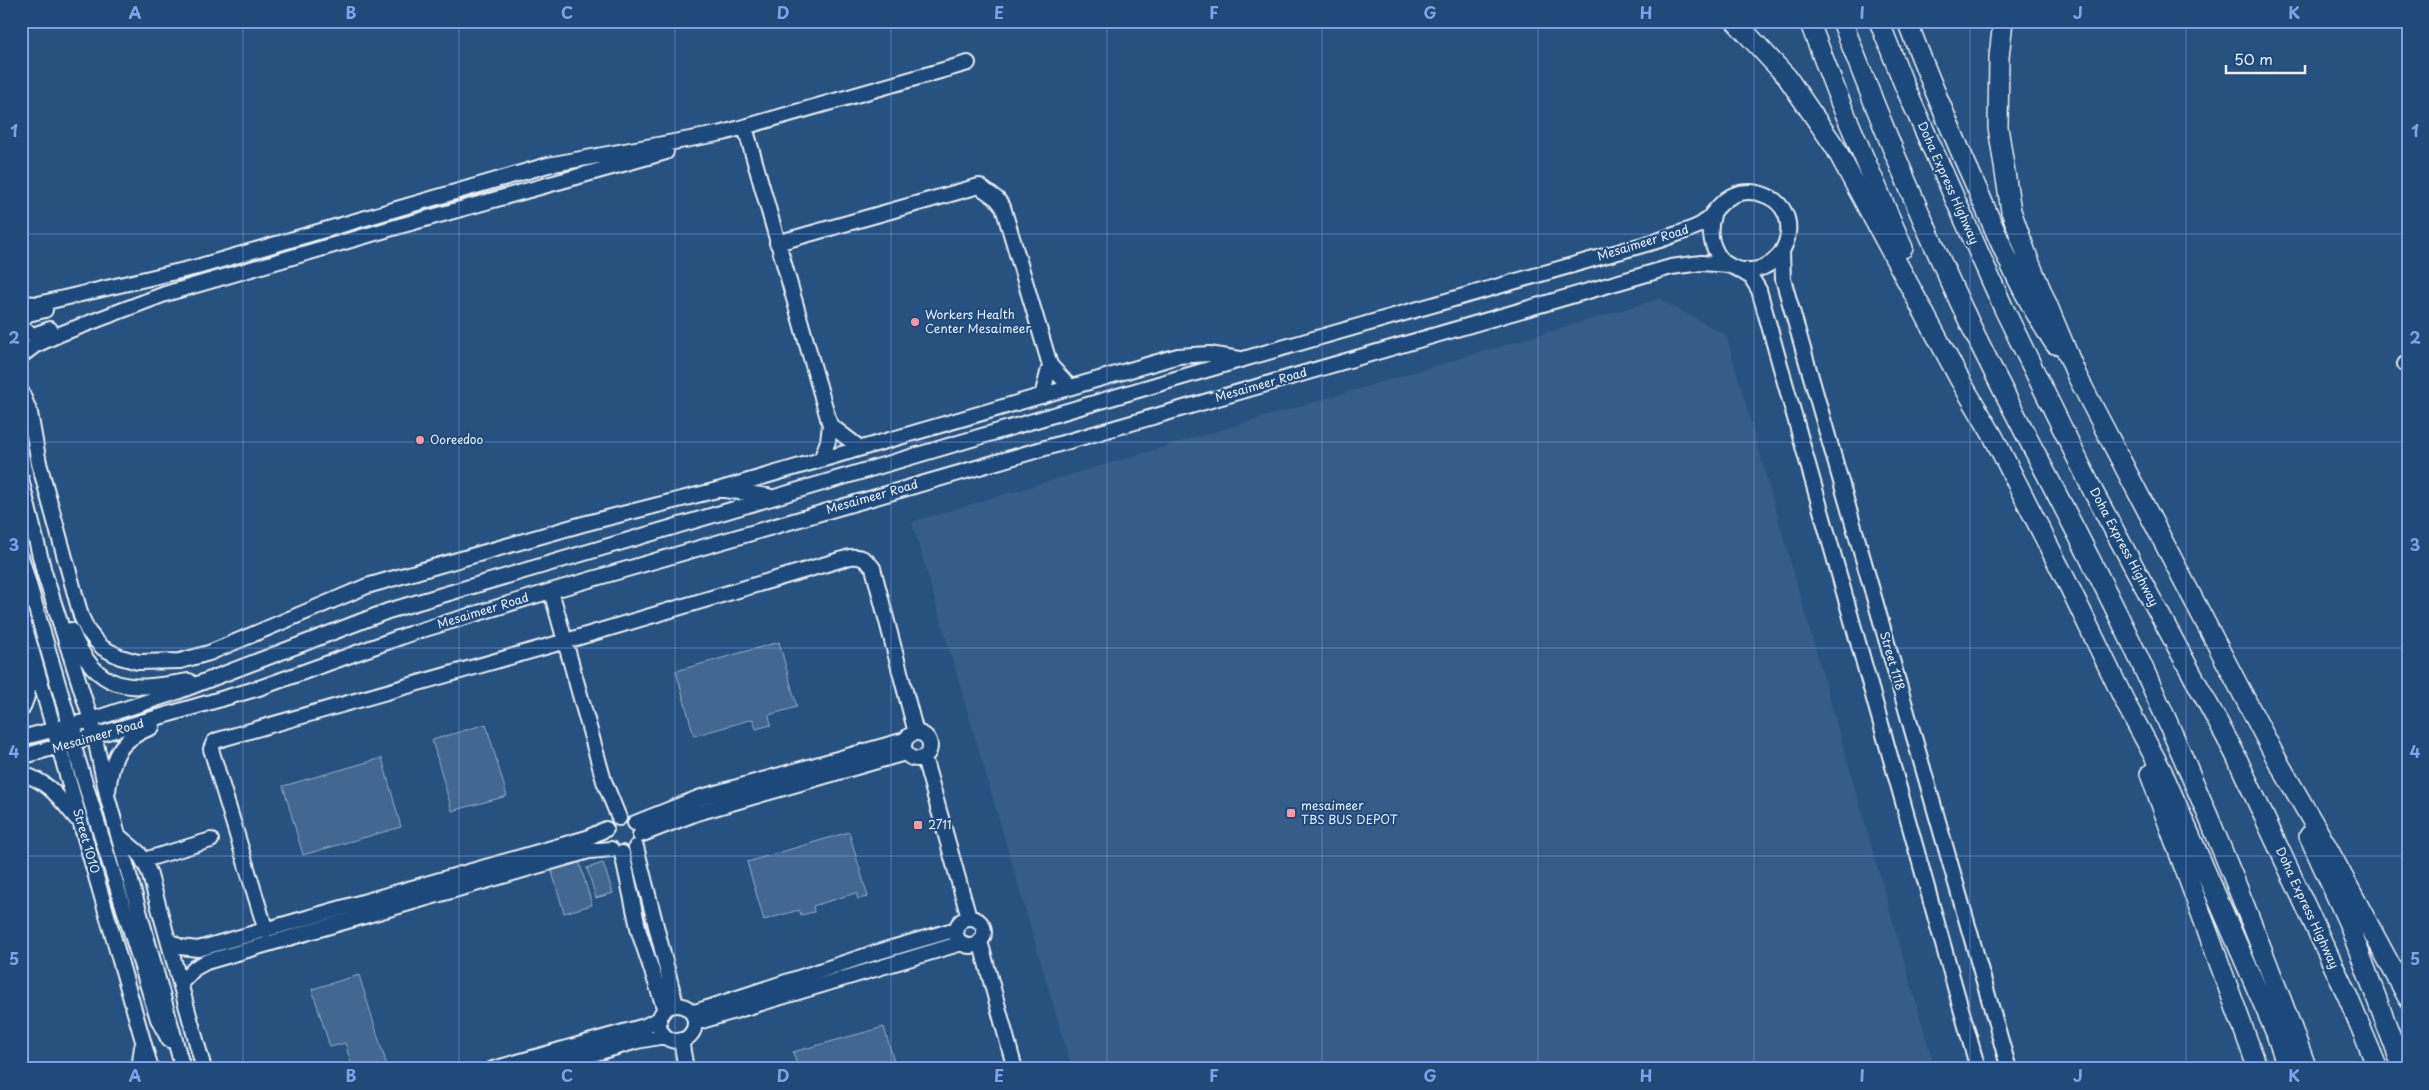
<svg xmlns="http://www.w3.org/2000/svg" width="2429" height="1090" viewBox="0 0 2429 1090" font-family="'Playpen Sans',sans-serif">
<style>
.built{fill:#355d88}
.green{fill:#436891;stroke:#96acc4}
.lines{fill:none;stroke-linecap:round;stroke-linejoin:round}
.minor-casing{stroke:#e8f1f8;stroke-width:18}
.highway-casing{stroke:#e8f1f8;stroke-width:22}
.minor{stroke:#1f4a7a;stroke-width:14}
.highway{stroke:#1f4a7a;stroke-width:19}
.grid{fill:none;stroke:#82a0e8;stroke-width:1;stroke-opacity:0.55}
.poi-dot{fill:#ff9aa2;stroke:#1f4a7a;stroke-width:2}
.labels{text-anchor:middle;stroke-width:4;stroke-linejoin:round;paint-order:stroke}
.street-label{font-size:12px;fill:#e8f1f8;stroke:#1f4a7a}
.poi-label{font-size:12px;fill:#e8f1f8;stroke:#1f4a7a;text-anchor:start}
.neatline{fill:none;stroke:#82a0e8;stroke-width:2}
.grid-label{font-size:16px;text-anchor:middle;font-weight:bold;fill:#82a0e8}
</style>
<rect width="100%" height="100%" fill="#27517f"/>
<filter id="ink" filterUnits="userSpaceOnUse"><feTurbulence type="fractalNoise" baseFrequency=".02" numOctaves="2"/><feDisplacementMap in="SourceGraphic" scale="10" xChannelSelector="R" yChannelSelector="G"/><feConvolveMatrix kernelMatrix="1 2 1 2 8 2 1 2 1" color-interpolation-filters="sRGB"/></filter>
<g filter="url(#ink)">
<path class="built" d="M1659 299 1726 335 1935 1069H1072L912 522Z"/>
<path class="green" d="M779 642 797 707 769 715 771 725 756 729 753 719 694 736 676 671Z
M486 724 507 796 452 811 432 740Z
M382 758 401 827 303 855 283 786Z
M849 832 868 897 858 899 856 893 813 906 814 912 801 915 799 910 764 920 747 862Z
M578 857 592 905 564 913 550 865Z
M603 863 613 893 596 898 587 868Z
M359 975 388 1069H353L345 1043 330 1047 312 989Z
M884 1027 896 1069H798L793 1052Z"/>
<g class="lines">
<g class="minor-casing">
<path id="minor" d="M745 127 830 425 828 441 821 460
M777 243 979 186 997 199 1003 207 1050 365 1070 387
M1782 252 1783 279 2009 1069
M1738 269 1751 277 1759 290 1978 1069
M21 303 38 304 197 267 548 165 723 133 968 63
M45 310 28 314 22 320 23 329 33 335 50 329
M21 356 34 346 60 334 165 294 396 227 666 152
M2405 364 2408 365
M21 391 30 413 39 463 81 616 88 631 96 641 103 648 120 657 138 662 180 661 209 653 367 586 583 524 721 489 1178 356 1209 354 1240 359
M1042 396 1050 365
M830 425 860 448
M21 479 44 572 91 720 108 799 183 1069
M725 490 768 496
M21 557 70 725 75 731
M551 591 604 781 619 818
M21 614 151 1069
M71 630C97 694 129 691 189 681
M21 710C32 693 29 673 25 654
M904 746a13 13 0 1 1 26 0a13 13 0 1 1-26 0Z
M68 736 73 744 158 1019 169 1040
M21 738 91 720 177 692 388 611 1240 360 1660 240C1673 235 1688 231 1700 225 1710 220 1713 211 1721 204 1733 191 1751 189 1767 196 1804 212 1789 268 1751 270 1719 272 1705 242 1713 215
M21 757 259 688 412 633 551 591 1671 267 1701 263 1729 265
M924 757 969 918
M21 774C48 780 60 799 77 819
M108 791C112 757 118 740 152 727
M635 823 698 798 905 740
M640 835 697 813 905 753
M119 836 139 853 149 872 204 1069
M636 847 676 1005
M622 853 639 932 665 1010
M144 860 211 840
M956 932a14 14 0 1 1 28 0a14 14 0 1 1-28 0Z
M266 931 211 749 214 742 218 740 566 641 850 557C862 556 866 559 873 568L916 733
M169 941 180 947 198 949 587 838 606 829
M980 941 1015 1069
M181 983 195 968 206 962 589 851 611 849
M659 1023a18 18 0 1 1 36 0a18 18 0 1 1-36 0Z
M692 1013 871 954 957 929
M695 1023 962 943
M681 1040 686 1069
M139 1069 142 1047
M493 1069 645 1026 659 1019
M542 1069 637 1041 665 1036"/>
</g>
<g class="highway-casing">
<path id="highway" d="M1735 21 1787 77 1835 147 1960 380 1993 436 2071 590 2127 706 2162 771 2275 1031 2288 1069
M1809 21 1841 104 1903 248
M1842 21C1881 123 1923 225 1970 324 2025 438 2088 548 2141 663 2202 796 2257 932 2307 1069
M1879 21 1905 87 2004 309 2094 493 2234 752 2348 997 2378 1069
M1907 21C1929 79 1953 135 1978 191 2000 243 2023 297 2055 344
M2003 21 1999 57 1998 127 2011 211 2029 261 2077 376 2276 758 2326 845 2408 998
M2150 774 2258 1069
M2309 836 2348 922 2403 1069"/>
</g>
<use href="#minor" class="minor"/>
<use href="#highway" class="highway"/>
</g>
</g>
<path class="grid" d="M243 21V1069M459 21V1069M675 21V1069M891 21V1069M1107 21V1069M1322 21V1069M1538 21V1069M1754 21V1069M1970 21V1069M2186 21V1069M21 234H2408M21 442H2408M21 648H2408M21 856H2408"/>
<g class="poi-dot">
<circle cx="915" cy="322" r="5"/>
<circle cx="420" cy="440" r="5"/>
<rect x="1286" y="808" width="10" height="10" rx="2.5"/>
<rect x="913" y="820" width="10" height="10" rx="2.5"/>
</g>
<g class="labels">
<g class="street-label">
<text transform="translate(1948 183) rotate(66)" y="4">Doha Express Highway</text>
<text transform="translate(1643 243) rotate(-17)" y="4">Mesaimeer Road</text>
<text transform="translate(1261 385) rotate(-16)" y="4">Mesaimeer Road</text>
<text transform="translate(872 497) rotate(-16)" y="4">Mesaimeer Road</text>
<text transform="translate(2124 547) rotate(62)" y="4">Doha Express Highway</text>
<text transform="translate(483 611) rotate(-17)" y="4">Mesaimeer Road</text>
<text transform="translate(1892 661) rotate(74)" y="4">Street 1118</text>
<text transform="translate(98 736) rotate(-16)" y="4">Mesaimeer Road</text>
<text transform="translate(86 841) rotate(74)" y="4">Street 1010</text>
<text transform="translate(2307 908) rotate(65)" y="4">Doha Express Highway</text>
</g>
<g class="poi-label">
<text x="925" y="319">Workers Health<tspan x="925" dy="14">Center Mesaimeer</tspan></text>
<text x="430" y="444">Ooreedoo</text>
<text x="1301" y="810">mesaimeer<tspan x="1301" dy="14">TBS BUS DEPOT</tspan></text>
<text x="928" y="829">2711</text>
</g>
</g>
<rect width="2429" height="1090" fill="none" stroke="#1f4a7a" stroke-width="55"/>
<path d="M2226 65v8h79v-8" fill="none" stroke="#e8f1f8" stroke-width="2.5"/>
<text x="2234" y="65" font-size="15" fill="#e8f1f8" stroke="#1f4a7a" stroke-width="4" paint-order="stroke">50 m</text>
<rect x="28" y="28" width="2374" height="1034" class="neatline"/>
<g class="grid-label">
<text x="135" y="19">A</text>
<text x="351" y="19">B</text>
<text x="567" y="19">C</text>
<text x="783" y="19">D</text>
<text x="999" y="19">E</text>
<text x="1214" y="19">F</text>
<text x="1430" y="19">G</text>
<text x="1646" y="19">H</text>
<text x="1862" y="19">I</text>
<text x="2078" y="19">J</text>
<text x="2294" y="19">K</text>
<text x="14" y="137">1</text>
<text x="2415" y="137">1</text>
<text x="14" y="344">2</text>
<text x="2415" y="344">2</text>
<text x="14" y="551">3</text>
<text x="2415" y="551">3</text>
<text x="14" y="758">4</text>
<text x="2415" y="758">4</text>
<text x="14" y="965">5</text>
<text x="2415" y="965">5</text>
<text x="135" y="1082">A</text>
<text x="351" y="1082">B</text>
<text x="567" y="1082">C</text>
<text x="783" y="1082">D</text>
<text x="999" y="1082">E</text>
<text x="1214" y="1082">F</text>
<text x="1430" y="1082">G</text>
<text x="1646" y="1082">H</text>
<text x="1862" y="1082">I</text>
<text x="2078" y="1082">J</text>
<text x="2294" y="1082">K</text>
</g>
</svg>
